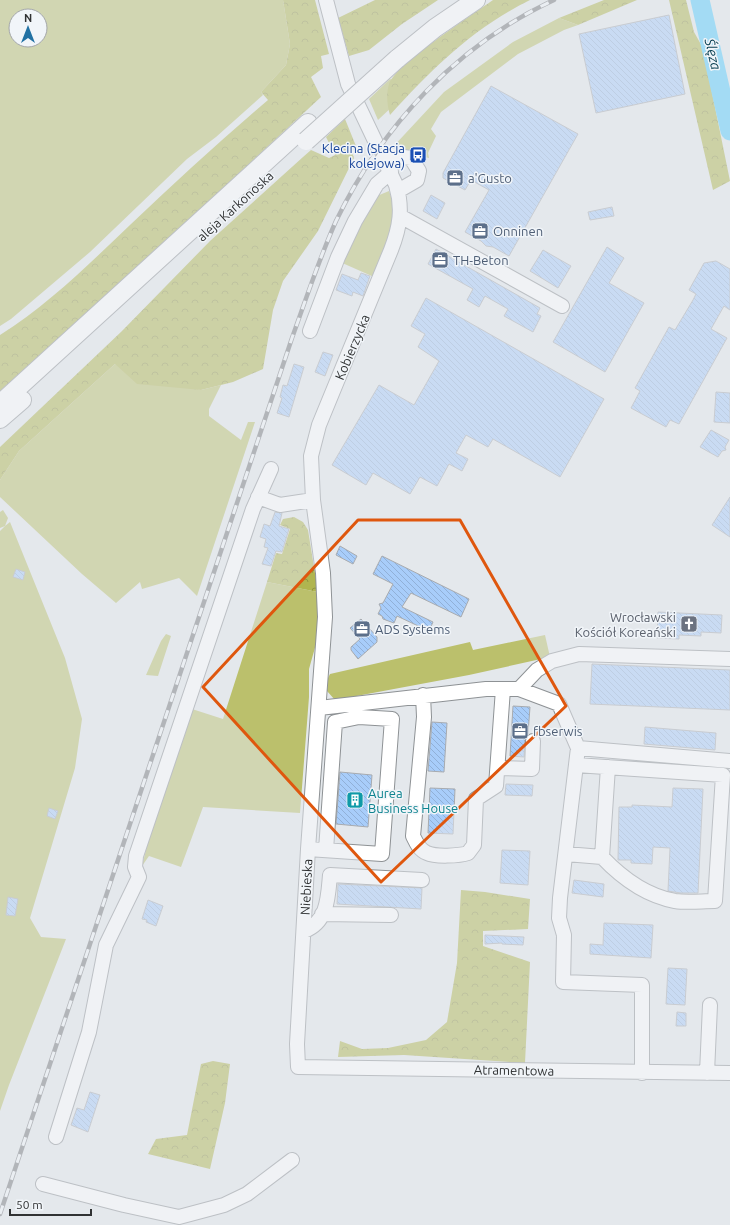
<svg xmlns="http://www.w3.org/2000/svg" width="730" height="1225" viewBox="0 0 730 1225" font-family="Ubuntu,sans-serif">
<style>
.green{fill:#bbc06c;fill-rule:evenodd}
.forest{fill:url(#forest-crowns)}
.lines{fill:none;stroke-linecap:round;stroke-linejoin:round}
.river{stroke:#54cdfc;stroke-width:19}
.building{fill:url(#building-back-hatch);stroke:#a8abaf}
.minor-casing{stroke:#8e9295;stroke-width:16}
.major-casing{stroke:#8e9295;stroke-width:20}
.minor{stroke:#fff;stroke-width:14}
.major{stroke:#fff;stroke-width:18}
.rail-casing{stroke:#77797b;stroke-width:4.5}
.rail{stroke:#f1f5f9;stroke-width:3;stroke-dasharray:9;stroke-linecap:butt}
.major-bridge-casing{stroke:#8e9295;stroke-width:20;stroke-linecap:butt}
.major-bridge{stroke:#fff;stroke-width:18}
.marked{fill:none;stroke:#df570e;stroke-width:3;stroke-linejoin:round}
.labels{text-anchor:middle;stroke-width:3;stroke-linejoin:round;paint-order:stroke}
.transit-label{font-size:13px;fill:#164399;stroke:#f1f5f9;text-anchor:end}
.service-label{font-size:13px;fill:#4e5e75;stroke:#f1f5f9;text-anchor:start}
.street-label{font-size:13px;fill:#303233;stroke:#f1f5f9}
.worship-label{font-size:13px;fill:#5b616d;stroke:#f1f5f9;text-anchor:end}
.culture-label{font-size:13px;fill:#0d838f;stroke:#f1f5f9;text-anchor:start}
.water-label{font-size:14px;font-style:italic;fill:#033b4e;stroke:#f1f5f9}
</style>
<defs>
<pattern id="forest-crowns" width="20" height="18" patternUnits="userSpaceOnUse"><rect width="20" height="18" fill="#b0b54f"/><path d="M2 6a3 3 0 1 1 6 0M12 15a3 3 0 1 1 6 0" fill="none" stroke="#909442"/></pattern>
<pattern id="building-back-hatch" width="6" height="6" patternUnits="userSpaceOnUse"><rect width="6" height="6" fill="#a8cdfa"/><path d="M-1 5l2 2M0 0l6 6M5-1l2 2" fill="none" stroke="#91b0d7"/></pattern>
</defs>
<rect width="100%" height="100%" fill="#e4e8ec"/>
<path class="green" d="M0 0H283L290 44 286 65 261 92 263 95 216 137 187 159 90 252 11 319 0 326ZM16 16H40V40H16Z
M559 18 578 25 564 30 518 54 441 112 431 129 436 136 428 153 429 158 391 149 444 92 513 42Z
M390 79 412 88 378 120 369 99Z
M389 191C401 219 384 251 374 277L340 262 349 242 377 196Z
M115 364 201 390 221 385 209 409V416L241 440 248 422H255L197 596 179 578 142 589 140 582 116 603 82 574 0 497V480L19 451Z
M3 510 8 518 5 526 10 522 65 658 82 719 75 768 30 918 41 937 66 939 9 1085 0 1111V531L5 526 0 528V512Z
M267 582 318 592 319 616 316 644 309 669V697L300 813 203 807 181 867 149 856 142 866 152 826 192 709 223 719Z
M166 634 171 636 158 676 146 675 161 641Z
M545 635 550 657 469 675 335 700 327 691 328 678 330 674 470 642 473 650Z"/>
<path class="forest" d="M283 0H315L329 54 321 56 323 68 311 77 321 97 165 242 0 391V335C48 305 89 264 130 225 175 182 221 140 268 100L261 92 286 65 290 44Z
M375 0H438L402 24 369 50 349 56 338 18Z
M493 0H530C472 29 433 68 390 115 387 105 386 94 389 84 396 64 472 15 493 0Z
M604 0H637L578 25 559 18Z
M669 0H686L694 32 703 48 730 181 713 190Z
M345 119 356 146 352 152 354 158 318 231 283 281 273 310 263 369 233 382 201 390 137 384 115 364 19 451 0 480V447L122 331 210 241 303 157 311 150 329 158 335 155 336 149 330 145 326 137Z
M294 517 303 522 308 530 318 592 267 582 276 553 282 554 290 529 280 525 283 519Z
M461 890 485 892 530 899 528 929 483 931V946L530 962 525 1063 404 1055 338 1057 340 1041 362 1049 388 1048 426 1040 447 1022 457 963Z
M213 1061 230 1064 225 1103 210 1169 148 1154 156 1139 187 1135 201 1064Z"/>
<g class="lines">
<path class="river" d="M700 0 730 131"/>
</g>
<path class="building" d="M669 15 685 94 596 113 579 34Z
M491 86 578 134 509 256 493 247 486 246 481 241 465 232 489 190 471 180 465 190 443 178V173Z
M431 195 445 203 437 219 423 211Z
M612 207 614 216 590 220 588 212Z
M607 247 624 258 609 283 644 303 605 372 553 342Z
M436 249 540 308 537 314 541 316 533 332 504 316 508 309 485 296 479 307 467 300 473 289 428 264Z
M543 250 571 266 558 288 530 271Z
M716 261 730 269V310L724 306 711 329 727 338 679 424 670 420 666 427 631 408 640 391 635 388 669 327 675 330 693 300 696 294 689 290 704 263Z
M361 273 370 276 363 296 353 292 352 296 336 290 342 274 358 280Z
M426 298 604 399 560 477 493 439 488 447 466 435 456 453 468 459 462 471 449 464 437 486 420 477 410 494 373 473 366 485 332 465 379 385 414 405 439 361 418 347 425 334 411 326Z
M323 352 333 355 325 376 315 372Z
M294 364 304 367 289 417 277 413 282 398 280 397 283 385 287 386Z
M716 392 730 393V423L714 422Z
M711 430 729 440 725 447 726 450 722 451 718 457 700 447Z
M730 497V537L712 525Z
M275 512 282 513 279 526 289 529 282 552 276 551 271 566 262 564 268 548 264 547 266 539 260 537 264 524 270 526Z
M340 546 357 556 353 564 336 555Z
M382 556 469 599 461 617 411 593 402 607 433 622 429 631 397 616 394 623 383 619 382 616 378 614 381 608 379 604 383 603 393 584 373 574Z
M16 569 25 572 23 580 13 577Z
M658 612 722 615 721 633 701 632V636L679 635V639L657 638Z
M361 619 377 637V642L358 659 351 650V647L360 639 350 628Z
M592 664 730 670V710L590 704Z
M513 706 530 707 528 734 525 740 524 757 510 756Z
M432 722 447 723 444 772 428 771Z
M645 727 716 733 715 750 644 744Z
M340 772 372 775 368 827 336 824Z
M506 784 533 785 532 796 505 795Z
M430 788 455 789 453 834 428 833Z
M673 788 703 789 698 893H681L668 891 670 848 653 847 652 864 631 863V860H618L619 807H632V805L672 807Z
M49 808 58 811 55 819 47 816Z
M502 850 530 851 528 885 500 883Z
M574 880 604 884 603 897 572 893Z
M338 884 422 888 421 909 337 904Z
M8 897 18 899 15 916 6 915Z
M148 900 163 906 156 926 146 922 147 920 142 919Z
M604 923 653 925 651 958 590 954V944L603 945Z
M485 935 524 937 523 945 502 944V943L485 944Z
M668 968 687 969 685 1005 666 1004Z
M677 1012 686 1013V1026H676Z
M90 1092 100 1095 88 1132 71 1125 77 1108 84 1110Z"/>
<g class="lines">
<g class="minor-casing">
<path id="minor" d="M326 0 348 84 396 185C403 208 400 227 391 250L319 425 311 456 313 500 323 573 325 617 308 849 297 1044 298 1067 730 1073
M382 154 411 158 419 171 417 180 398 191
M400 216 562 306
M310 331 338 257 355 221 377 184 391 172
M258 497 280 505 313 500
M519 689 537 670 552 661 579 654 730 659
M423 695 424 717 413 836C416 842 419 850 427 853 435 857 459 856 468 853L474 845 476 799 496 786 503 689
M319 708 486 689H519L559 704 578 748 560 898 559 918 564 935 563 982 642 985V1073
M578 748 730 761
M498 768 532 769 533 741
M308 849 382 854 392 719 359 717 335 722 326 850
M566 854 602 857C621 877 647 896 675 901 688 903 702 901 715 901L723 775 576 765
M602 857 608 767
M322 914 391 915
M304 931C328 922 328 897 330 875L422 880
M707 1073 710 1005
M56 1137 89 1032 106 945 139 877 135 867 136 856 253 509 271 469
M43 1184 124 1205 179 1217 224 1205 247 1194 292 1160"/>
</g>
<g class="major-casing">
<path id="major" d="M397 59 435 28 476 0
M0 404 308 123
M0 419 22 400"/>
</g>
<use href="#minor" class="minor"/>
<use href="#major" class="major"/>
<g class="rail-casing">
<path id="rail" d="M0 1214 292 338C306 299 319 259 336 221 382 126 457 45 554 0"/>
</g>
<use href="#rail" class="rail"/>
<g class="major-bridge-casing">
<path id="major-bridge" d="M306 141 397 59"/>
</g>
<use href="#major-bridge" class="major-bridge"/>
</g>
<path d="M0 0H730V1225H0ZM358 520H460L566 706 381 882 203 687Z" fill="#e4e8ec" fill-opacity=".55" fill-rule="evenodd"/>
<path class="marked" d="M358 520H460L566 706 381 882 203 687Z"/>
<defs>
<g id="bus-square" transform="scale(0.9)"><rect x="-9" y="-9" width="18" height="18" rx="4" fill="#1a4fb4" stroke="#f1f5f9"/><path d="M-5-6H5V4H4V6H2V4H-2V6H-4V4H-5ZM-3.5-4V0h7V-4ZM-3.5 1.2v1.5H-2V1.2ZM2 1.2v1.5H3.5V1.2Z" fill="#fff"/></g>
<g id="office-square" transform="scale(0.9)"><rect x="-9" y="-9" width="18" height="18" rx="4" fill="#5c6f8a" stroke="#f1f5f9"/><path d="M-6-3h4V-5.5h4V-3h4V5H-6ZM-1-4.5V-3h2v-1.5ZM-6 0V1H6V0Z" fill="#fff"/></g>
<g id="church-square" transform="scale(0.9)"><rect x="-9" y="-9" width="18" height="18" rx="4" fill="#6b7280" stroke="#f1f5f9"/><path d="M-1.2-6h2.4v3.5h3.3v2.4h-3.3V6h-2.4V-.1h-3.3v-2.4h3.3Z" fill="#fff"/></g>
<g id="building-square" transform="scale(0.9)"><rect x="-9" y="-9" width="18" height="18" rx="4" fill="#0f9aa8" stroke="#f1f5f9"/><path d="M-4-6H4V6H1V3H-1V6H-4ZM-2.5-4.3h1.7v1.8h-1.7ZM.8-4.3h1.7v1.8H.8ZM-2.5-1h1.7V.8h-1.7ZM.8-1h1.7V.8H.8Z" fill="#fff"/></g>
</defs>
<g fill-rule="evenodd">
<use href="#bus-square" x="418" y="155"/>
<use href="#office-square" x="455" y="178"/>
<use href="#office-square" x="480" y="231"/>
<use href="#office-square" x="440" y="260"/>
<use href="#church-square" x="689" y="624"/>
<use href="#office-square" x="362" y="629"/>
<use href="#office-square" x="520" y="731"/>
<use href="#building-square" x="355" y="800"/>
</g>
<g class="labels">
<g class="transit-label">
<text x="405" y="153">Klecina (Stacja<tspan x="405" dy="15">kolejowa)</tspan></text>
</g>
<g class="service-label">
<text x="468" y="183">a'Gusto</text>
<text x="493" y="236">Onninen</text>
<text x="453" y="265">TH-Beton</text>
<text x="375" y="634">ADS Systems</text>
<text x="533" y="736">fbserwis</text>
</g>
<g class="street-label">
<text transform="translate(235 206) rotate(-42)" y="5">aleja Karkonoska</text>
<text transform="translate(352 347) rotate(-67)" y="5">Kobierzycka</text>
<text transform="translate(306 887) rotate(-87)" y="5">Niebieska</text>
<text transform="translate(514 1070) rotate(1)" y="5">Atramentowa</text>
</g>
<g class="worship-label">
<text x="676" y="622">Wrocławski<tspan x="676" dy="15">Kościół Koreański</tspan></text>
</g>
<g class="culture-label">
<text x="368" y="798">Aurea<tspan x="368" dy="15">Business House</tspan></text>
</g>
<g class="water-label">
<text transform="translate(713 54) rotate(77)" y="5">Ślęza</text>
</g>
</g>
<g transform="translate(28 28)"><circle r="19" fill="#f1f5f9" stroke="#a4a7aa"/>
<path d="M0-3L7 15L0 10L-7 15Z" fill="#2171a3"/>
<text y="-6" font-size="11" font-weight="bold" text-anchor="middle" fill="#303233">N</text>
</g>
<path d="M10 1209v6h81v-6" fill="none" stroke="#303233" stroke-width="2"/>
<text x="16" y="1209" font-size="12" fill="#303233" stroke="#f1f5f9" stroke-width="3" paint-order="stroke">50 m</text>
</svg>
